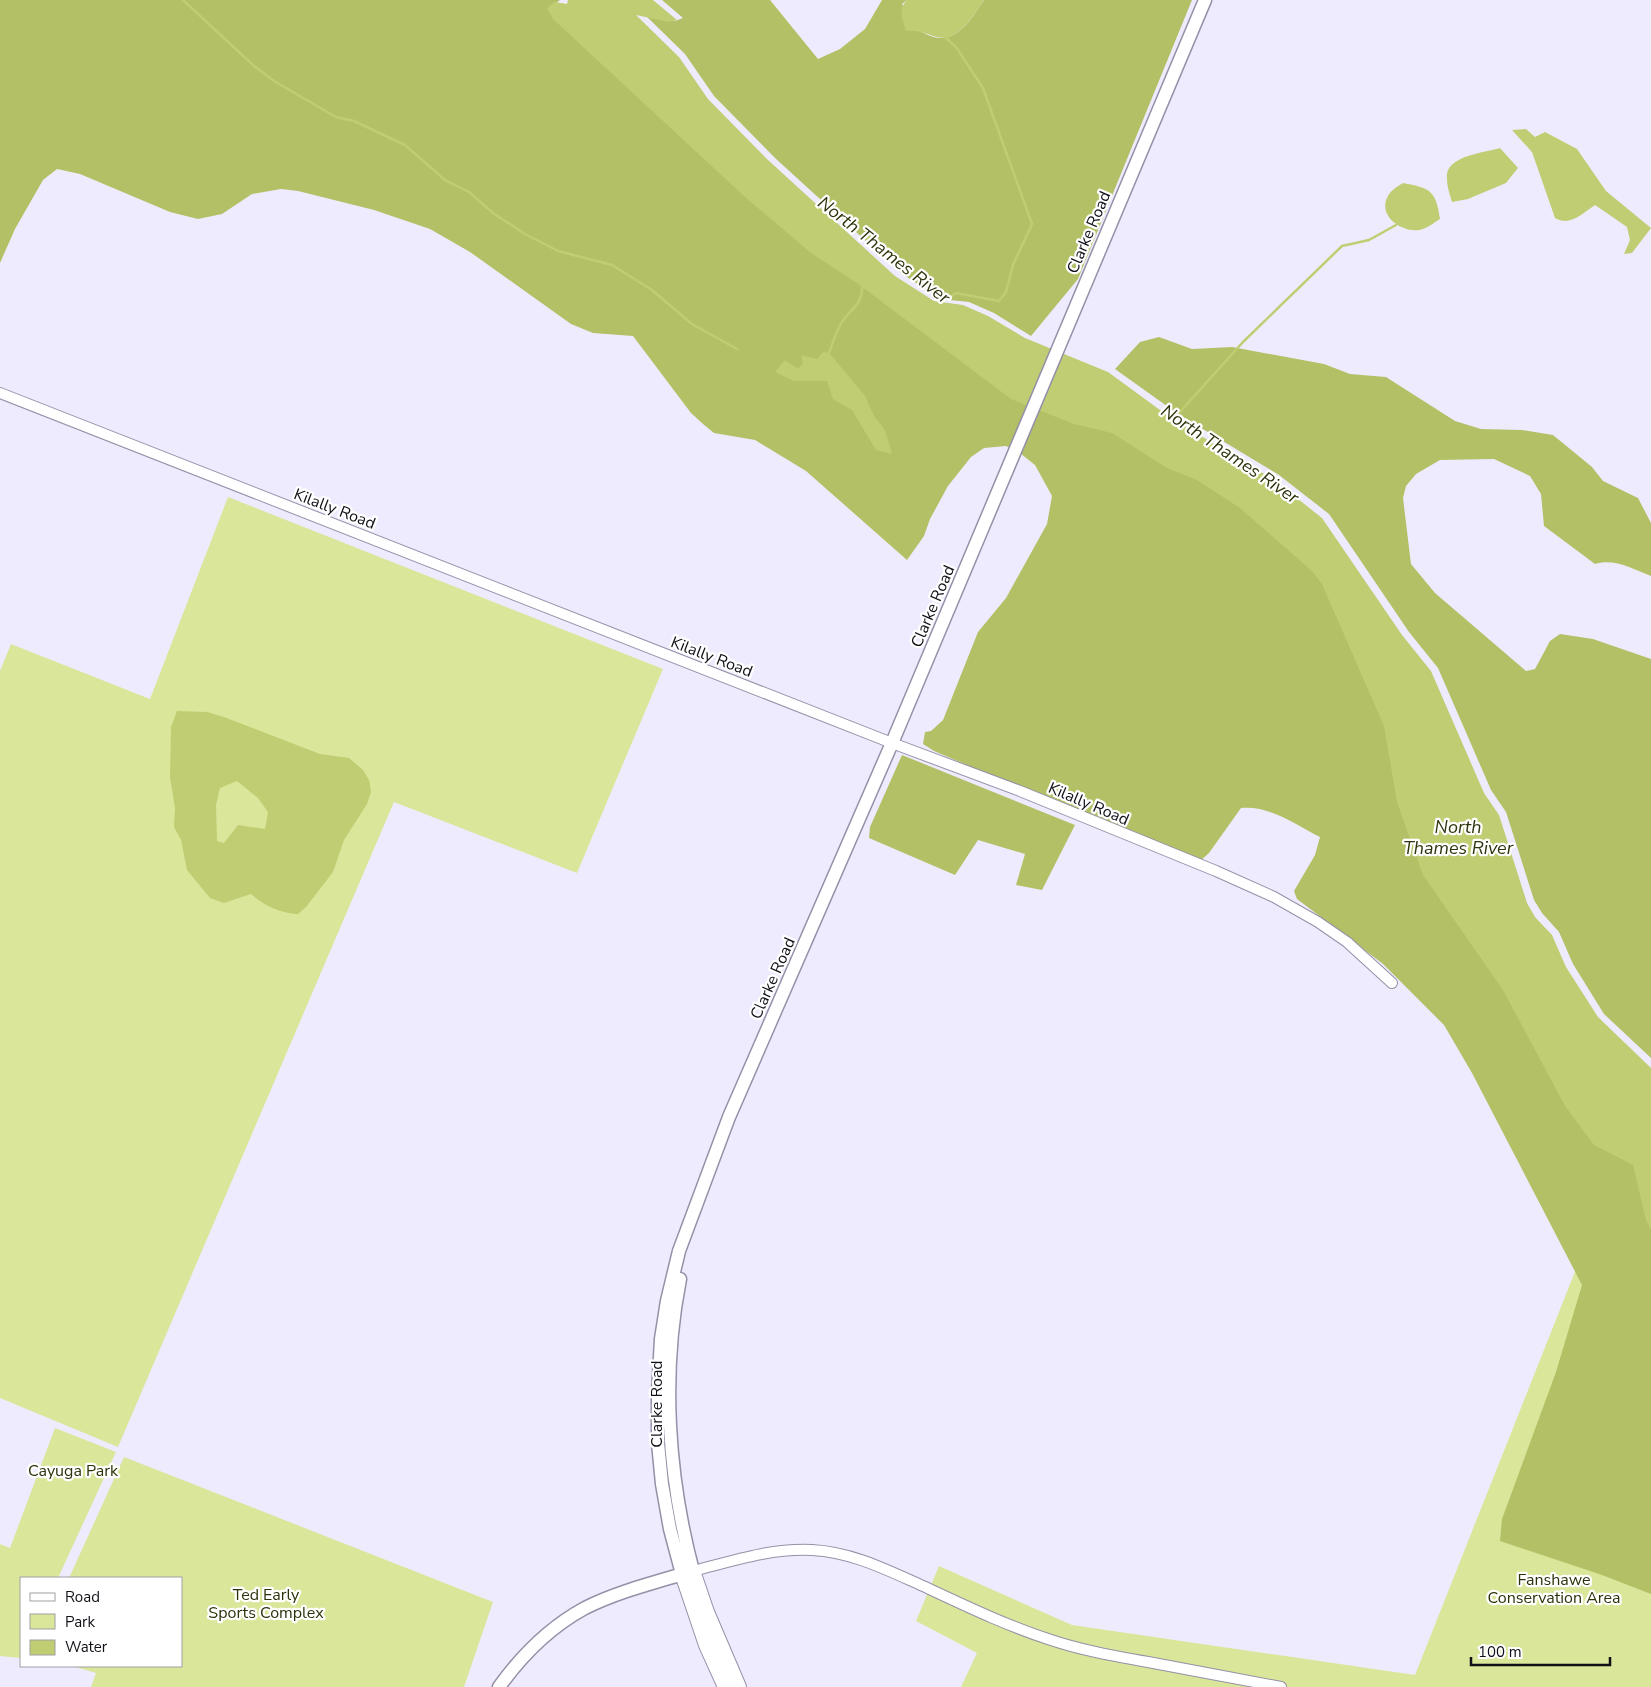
<svg xmlns="http://www.w3.org/2000/svg" width="1651" height="1687" viewBox="0 0 1651 1687" font-family="'Nunito Sans',sans-serif">
<style>
.green{fill:#dae69a}
.forest{fill:#b4c065}
.water{fill:#c1cd72;fill-rule:evenodd}
.lines{fill:none;stroke-linecap:round;stroke-linejoin:round}
.stream{stroke:#c1cd72;stroke-width:2.5}
.minor-casing{stroke:#9590a7;stroke-width:12}
.major-casing{stroke:#9590a7;stroke-width:15}
.highway-casing{stroke:#9590a7;stroke-width:16}
.minor{stroke:#fff;stroke-width:10}
.major{stroke:#fff;stroke-width:12}
.highway{stroke:#fff;stroke-width:14}
.labels{text-anchor:middle;stroke-width:4.5;stroke-linejoin:round;paint-order:stroke}
.street-label{font-size:16px;fill:#110f17;stroke:#fff}
.park-label{font-size:16px;fill:#2d320a;stroke:#fff}
.water-label{font-size:18px;font-style:italic;fill:#2f340d;stroke:#fff}
</style>
<rect width="100%" height="100%" fill="#efebff"/>
<path class="green" d="M228 497 663 669 577 873 394 802 118 1447 0 1398V671L11 644 150 699Z
M1651 1080V1687H961L977 1653 916 1621 939 1566 1072 1625 1415 1675Z
M55 1428 116 1452 58 1578H21V1658L0 1656V1544L10 1548Z
M124 1457 493 1602 464 1687H91L96 1673 72 1666H181V1578H69Z"/>
<path class="forest" d="M0 0H560L552 6 749 195 1117 432 1202 479 1245 507 1318 570 1639 1163 1651 1219V1594L1602 1575 1500 1541 1502 1519 1556 1372 1582 1285 1472 1073 1444 1025 1383 964 1297 899 1294 891 1315 855 1320 837C1296 825 1269 805 1241 808L1209 853 1198 863 1097 816 1080 813 934 751 923 744 925 732 931 731 943 720 978 632 1006 598 1047 524 1052 496 1035 465 1020 453 1006 446 984 448 971 457 948 486 930 519 924 536 907 560 806 471 755 440 714 433 703 424 691 413 633 336 593 333 571 324 470 252 430 229 374 210 298 191 281 189 252 194 222 214 198 219 170 212 80 174 57 169 43 180 15 229 0 263Z
M662 0H770L818 59 840 49 865 29 882 0H907L902 4 917 30C924 33 933 38 940 38 961 39 974 14 984 0H1192L1078 279 1031 336 994 313 969 302 940 299 901 273 775 158 714 96 685 54 642 12 675 21 683 18Z
M1159 337 1192 349 1232 347 1324 364 1350 374 1386 377 1455 421 1481 429 1522 430 1553 435 1592 467 1603 481 1638 498 1651 523V576C1633 569 1614 558 1595 564L1544 526 1541 494 1530 476 1494 459 1440 460 1416 474 1406 486 1403 498 1411 564 1435 593 1526 671 1535 669 1550 641 1560 634 1593 639 1651 659V1058L1604 1014 1573 964 1559 932 1542 913 1534 900 1506 812 1491 790 1438 668 1409 632 1329 514 1279 475 1178 414 1115 369 1140 342Z
M902 755 1075 825 1042 890 1016 885 1025 854 978 840 955 875 869 838 870 827Z"/>
<path class="water" d="M568 0H653L677 20 669 22 636 15 679 57 708 99 768 160 895 276 934 301 963 305 988 316 1025 338 1108 372 1171 418 1273 479 1322 518 1402 635 1431 671 1484 793 1499 815 1527 903 1535 917 1552 935 1566 967 1598 1017 1651 1068V1230L1646 1220 1633 1165 1594 1145 1565 1106 1503 990 1423 875 1397 802 1384 726 1322 584 1313 572 1240 508 1197 480 1167 468 1112 433 1074 424 1011 399 857 283 811 253 744 196 553 19 547 8 555 2 567 4Z
M907 0H984C974 14 958 43 937 37 925 34 920 30 906 31 903 19 897 10 907 0Z
M1526 129 1535 137 1545 132 1577 149 1606 191 1651 228 1632 253 1624 254 1630 240 1627 227 1595 205C1583 213 1570 227 1555 218L1532 152 1512 130Z
M1500 148 1518 168 1506 183 1468 199 1452 202C1450 195 1447 187 1447 179 1444 156 1483 153 1500 148Z
M1403 183C1430 188 1436 190 1440 219 1435 222 1429 227 1423 229 1405 235 1376 217 1388 196 1390 191 1398 186 1403 183Z
M823 352 829 353 865 396 874 416 885 430 892 454 876 450 852 410 833 399 827 381H794L775 372 785 360 798 369 803 363 801 355 817 359Z
M177 711 207 712 224 717 320 754 349 758 363 770 369 780 371 792 367 804 344 840 333 872 306 907 298 914C279 913 265 906 251 894L224 903 210 898 187 870 181 840 174 827 175 808 170 777 171 727ZM237 781 258 798 268 812 265 829 238 825 224 843 217 841 216 805 220 788Z"/>
<g class="lines">
<path class="stream" d="M183 0 254 66 274 81 336 117 354 121 405 145 445 180 469 192 493 213 525 234 558 251 612 265 652 290 692 324 737 349
M945 37 956 47 983 88 1032 224 1013 265 1006 292 999 301 956 293 947 299
M829 353C833 343 836 331 842 322 851 308 864 304 862 284
M1178 414 1243 342 1342 246 1369 240 1396 225"/>
<g class="minor-casing">
<path id="minor" d="M0 393 892 743 1020 791 1216 871 1274 897 1318 922 1347 942 1392 983
M693 1571C732 1561 771 1548 812 1550 852 1552 887 1570 923 1586 964 1605 1005 1625 1048 1639 1080 1650 1114 1656 1148 1662 1192 1670 1237 1679 1281 1687"/>
</g>
<g class="major-casing">
<path id="major" d="M682 1574 670 1529 662 1484 658 1443V1392L661 1339 667 1301 679 1251 729 1117 892 743 1205 0
M499 1687C522 1655 550 1627 585 1608 619 1591 657 1582 693 1571 668 1477 661 1375 680 1279"/>
</g>
<g class="highway-casing">
<path id="highway" d="M693 1571 707 1612 739 1687
M682 1574 706 1645 725 1687"/>
</g>
<use href="#minor" class="minor"/>
<use href="#major" class="major"/>
<use href="#highway" class="highway"/>
</g>
<g class="labels">
<g class="street-label">
<text transform="translate(1088 232) rotate(-67)" y="6">Clarke Road</text>
<text transform="translate(335 508) rotate(21)" y="6">Kilally Road</text>
<text transform="translate(932 606) rotate(-67)" y="6">Clarke Road</text>
<text transform="translate(712 656) rotate(21)" y="6">Kilally Road</text>
<text transform="translate(1089 803) rotate(23)" y="6">Kilally Road</text>
<text transform="translate(772 978) rotate(-66)" y="6">Clarke Road</text>
<text transform="translate(656 1404) rotate(-90)" y="6">Clarke Road</text>
</g>
<g class="park-label">
<text x="73" y="1476">Cayuga Park</text>
<text x="1554" y="1585">Fanshawe<tspan x="1554" dy="18">Conservation Area</tspan></text>
<text x="266" y="1600">Ted Early<tspan x="266" dy="18">Sports Complex</tspan></text>
</g>
<g class="water-label">
<text transform="translate(884 250) rotate(38)" y="6">North Thames River</text>
<text transform="translate(1230 454) rotate(34)" y="6">North Thames River</text>
<text x="1458" y="833">North<tspan x="1458" dy="21">Thames River</tspan></text>
</g>
</g>
<rect x="20" y="1577" width="162" height="90" fill="#ffffff" stroke="#a09fa2"/>
<rect x="30" y="1593" width="25" height="8" fill="#ffffff" stroke="#a09fa2"/>
<text x="65" y="1602" font-size="15" fill="#110f17">Road</text>
<rect x="30" y="1614" width="25" height="15" fill="#dae69a" stroke="#a09fa2"/>
<text x="65" y="1627" font-size="15" fill="#110f17">Park</text>
<rect x="30" y="1640" width="25" height="15" fill="#c1cd72" stroke="#a09fa2"/>
<text x="65" y="1652" font-size="15" fill="#110f17">Water</text>
<path d="M1471 1657v8h139v-8" fill="none" stroke="#110f17" stroke-width="2.5"/>
<text x="1478" y="1657" font-size="15" fill="#110f17" stroke="#ffffff" stroke-width="4" paint-order="stroke">100 m</text>
</svg>
